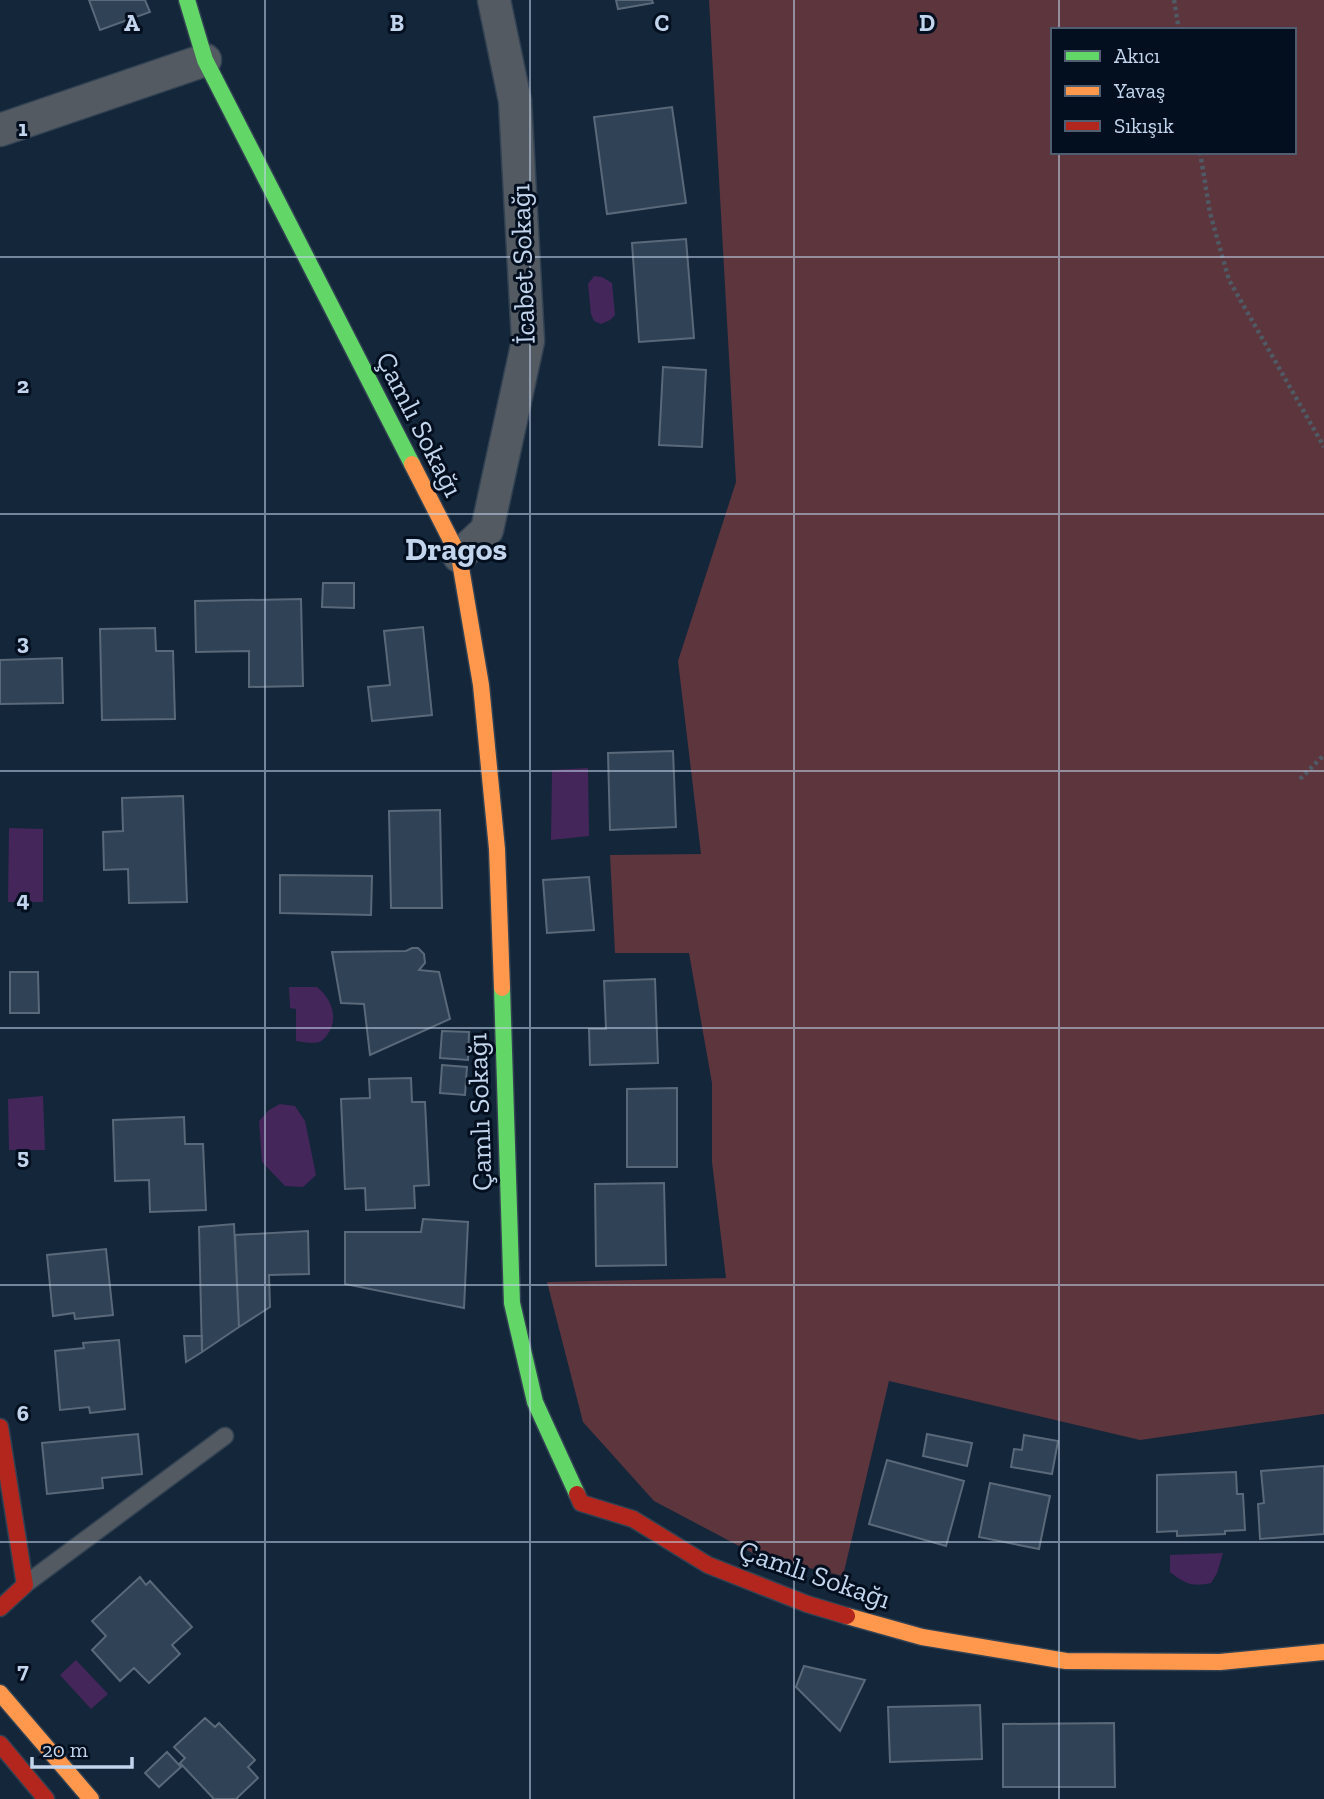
<svg xmlns="http://www.w3.org/2000/svg" width="1324" height="1799" viewBox="0 0 1324 1799" font-family="'Zilla Slab',serif">
<style>
.green{fill:#5c353d;fill-rule:evenodd}
.water{fill:#45265a}
.building{fill:#304255;stroke:#59697a;stroke-width:2}
.lines{fill:none;stroke-linecap:round;stroke-linejoin:round}
.lane-casing{stroke:#324253;stroke-width:19}
.street-casing{stroke:#324253;stroke-width:35}
.fast-casing{stroke:#324253;stroke-width:19}
.slow-casing{stroke:#324253;stroke-width:19}
.jam-casing{stroke:#324253;stroke-width:19}
.path{stroke:#505a64;stroke-width:4.5;stroke-dasharray:3.5 3.5;stroke-linecap:butt}
.lane{stroke:#535a62;stroke-width:16}
.street{stroke:#535a62;stroke-width:32}
.fast{stroke:#63d668;stroke-width:16}
.slow{stroke:#ff974d;stroke-width:16}
.jam{stroke:#b3261e;stroke-width:16}
.grid{fill:none;stroke:#c2d5ec;stroke-width:2;stroke-opacity:0.55}
.labels{text-anchor:middle;stroke-width:6;stroke-linejoin:round;paint-order:stroke}
.street-label{font-size:28px;fill:#c2d5ec;stroke:#030f1e}
.quarter-label{font-size:32px;font-weight:bold;fill:#c2d5ec;stroke:#030f1e}
.grid-label{font-size:23px;text-anchor:middle;font-weight:bold;fill:#c2d5ec;stroke:#030f1e;stroke-width:6;stroke-linejoin:round;paint-order:stroke}
</style>
<rect width="100%" height="100%" fill="#13263a"/>
<path class="green" d="M709 0H1324V1414L1140 1440 889 1381 843 1576 758 1556 654 1501 583 1422 547 1282 726 1278 712 1162V1083L689 953H615L610 855 701 854 678 661 736 482ZM1053 30H1294V152H1053Z"/>
<path class="water" d="M594 276 602 277 612 283 615 315 610 320 601 324 594 321 591 314 588 284Z
M588 768 589 836 551 840 552 770Z
M9 828 43 829V902H8Z
M289 987H317C331 998 340 1019 327 1035 326 1037 321 1042 319 1042 313 1044 303 1042 296 1041V1009L290 1008Z
M43 1096 45 1150H9L8 1099Z
M280 1104 295 1106 305 1121 316 1175 303 1187 285 1186 262 1162 259 1121 269 1110Z
M1223 1553 1217 1573 1211 1583C1192 1587 1185 1584 1170 1572V1555Z
M76 1660 108 1694 91 1709 60 1675Z"/>
<path class="building" d="M89 0H145L150 12 100 30Z
M616 0H652L653 3 618 9Z
M672 107 686 203 607 214 594 117Z
M686 239 694 338 639 342 632 243Z
M663 367 706 370 702 447 659 445Z
M323 583H354V608L322 607Z
M301 599 303 686 249 687V651L196 652 195 601Z
M423 627 432 715 372 721 368 687 390 685 384 631Z
M155 628 156 651H173L175 719 102 720 100 629Z
M62 658 63 703 0 704V660Z
M673 751 676 827 610 830 608 753Z
M183 796 187 902 129 903 128 869 104 870 103 832 123 831 122 798Z
M440 810 442 908H391L389 811Z
M280 875 372 876 371 915 280 913Z
M589 877 594 930 547 933 543 880Z
M412 948H418L424 954 425 963 419 970 439 972 450 1019 370 1055 364 1004 341 1003 332 952 406 951Z
M10 972H38L39 1013H10Z
M655 979 658 1063 590 1065 589 1029H606L604 981Z
M442 1031 469 1032 468 1060 440 1058Z
M442 1065 467 1067 465 1095 440 1093Z
M411 1078 412 1102H425L429 1185 414 1186 415 1208 366 1210 365 1188 345 1189 341 1099 370 1098 369 1079Z
M677 1088V1167H627V1089Z
M184 1117 185 1144H203L206 1210 150 1212 149 1180 115 1181 113 1120Z
M664 1183 666 1265 596 1266 595 1184Z
M423 1219 468 1222 464 1308 345 1284V1232H421Z
M234 1224 239 1327 202 1352 199 1227Z
M308 1231 309 1274 269 1275 270 1307 239 1327 235 1235Z
M106 1249 113 1315 75 1319 74 1313 53 1316 47 1255Z
M184 1336H202V1352L186 1362Z
M119 1340 125 1409 90 1413 89 1407 60 1410 55 1351 84 1348 83 1343Z
M138 1434 142 1474 102 1478 103 1488 47 1494 42 1443Z
M927 1434 972 1443 967 1466 923 1456Z
M1024 1435 1058 1441 1052 1474 1011 1467 1014 1449 1022 1450Z
M887 1460 964 1481 946 1546 869 1524Z
M1324 1466V1534L1260 1539 1258 1504 1264 1503 1261 1471Z
M1236 1472 1237 1494H1243L1245 1530 1225 1531V1534L1177 1536V1531L1157 1532V1475Z
M990 1483 1050 1496 1039 1549 979 1537Z
M140 1577 146 1585 150 1581 192 1627 172 1645 180 1654 149 1683 134 1668 120 1681 92 1650 106 1636 92 1621Z
M804 1666 865 1680 840 1731 796 1687Z
M980 1705 982 1759 890 1762 888 1707Z
M205 1718 215 1727 219 1723 255 1760 248 1767 258 1778 236 1799H214L180 1763 185 1758 174 1747Z
M1114 1723 1115 1787H1003V1724Z
M167 1752 181 1767 159 1787 145 1773Z"/>
<g class="lines">
<g class="lane-casing">
<path id="lane" d="M27 1583 225 1436"/>
</g>
<g class="street-casing">
<path id="street" d="M0 130 205 60
M459 556 487 530 528 341 515 101 494 0"/>
</g>
<g class="fast-casing">
<path id="fast" d="M187 0 205 60 412 464
M502 988 512 1303 535 1402 577 1494"/>
</g>
<g class="slow-casing">
<path id="slow" d="M412 464 459 556 481 685 497 849 502 988
M847 1616 922 1637 1066 1661 1220 1662 1324 1652
M0 1693 91 1799"/>
</g>
<g class="jam-casing">
<path id="jam" d="M0 1427 25 1585 0 1608
M577 1494 581 1503 633 1519 708 1565 807 1604 847 1616
M0 1744 46 1799"/>
</g>
<path class="path" d="M1174 0 1179 30
M1200 152 1210 213 1229 280 1324 447
M1300 779 1324 755"/>
<use href="#lane" class="lane"/>
<use href="#street" class="street"/>
<use href="#fast" class="fast"/>
<use href="#slow" class="slow"/>
<use href="#jam" class="jam"/>
</g>
<path class="grid" d="M265 0V1799M530 0V1799M794 0V1799M1059 0V30M1059 152V1799M0 257H1324M0 514H1324M0 771H1324M0 1028H1324M0 1285H1324M0 1542H1324"/>
<g class="labels">
<g class="street-label">
<text transform="translate(522 264) rotate(-92)" y="10">İcabet Sokağı</text>
<text transform="translate(420 424) rotate(63)" y="10">Çamlı Sokağı</text>
<text transform="translate(479 1112) rotate(-92)" y="10">Çamlı Sokağı</text>
<text transform="translate(815 1574) rotate(19)" y="10">Çamlı Sokağı</text>
</g>
<g class="quarter-label">
<text x="456" y="560">Dragos</text>
</g>
</g>
<g class="grid-label">
<text x="132" y="31">A</text>
<text x="397" y="31">B</text>
<text x="662" y="31">C</text>
<text x="927" y="31">D</text>
<text x="23" y="136">1</text>
<text x="23" y="393">2</text>
<text x="23" y="650">3</text>
<text x="23" y="907">4</text>
<text x="23" y="1164">5</text>
<text x="23" y="1421">6</text>
<text x="23" y="1678">7</text>
</g>
<rect x="1051" y="28" width="245" height="126" fill="#030f1e" stroke="#4f5e70" stroke-width="2"/>
<rect x="1065" y="51" width="35" height="10" fill="#63d668" stroke="#4f5e70" stroke-width="2"/>
<text x="1114" y="63" font-size="21" fill="#c2d5ec">Akıcı</text>
<rect x="1065" y="86" width="35" height="10" fill="#ff974d" stroke="#4f5e70" stroke-width="2"/>
<text x="1114" y="98" font-size="21" fill="#c2d5ec">Yavaş</text>
<rect x="1065" y="121" width="35" height="10" fill="#b3261e" stroke="#4f5e70" stroke-width="2"/>
<text x="1114" y="133" font-size="21" fill="#c2d5ec">Sıkışık</text>
<path d="M32 1757v10h100v-10" fill="none" stroke="#c2d5ec" stroke-width="3.5"/>
<text x="42" y="1757" font-size="21" fill="#c2d5ec" stroke="#030f1e" stroke-width="5" paint-order="stroke">20 m</text>
</svg>
